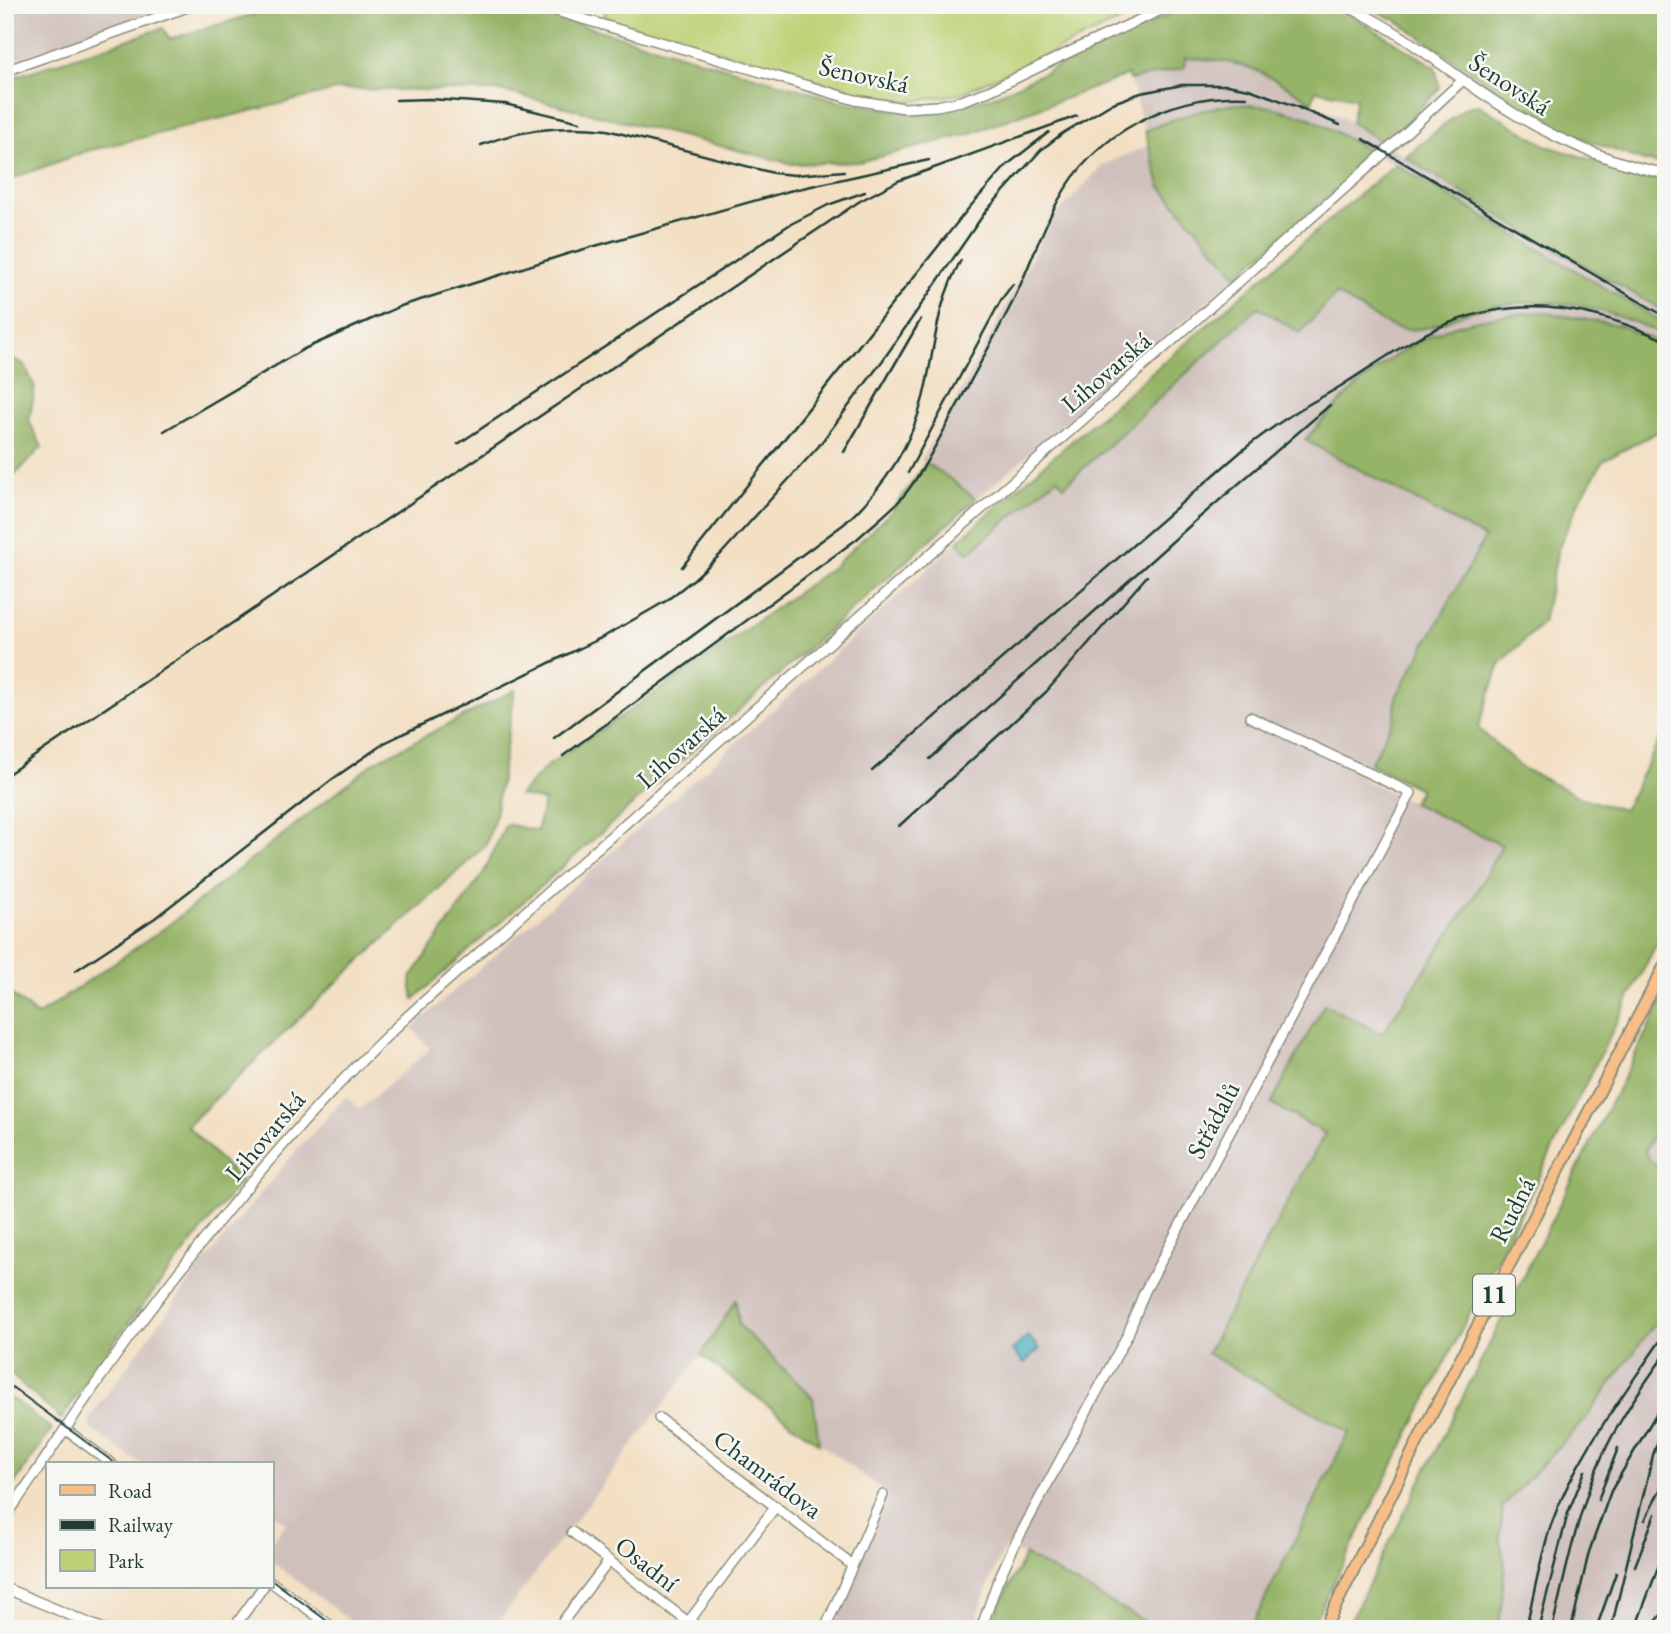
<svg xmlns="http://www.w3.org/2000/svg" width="1671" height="1634" viewBox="0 0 1671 1634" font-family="'EB Garamond',serif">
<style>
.industrial{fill:#cfc0bb}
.green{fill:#bdd276;stroke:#6e8855;stroke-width:2}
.forest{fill:#96b467;stroke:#5a784e;stroke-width:2}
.water{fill:#44acc4;stroke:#32747c;stroke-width:2}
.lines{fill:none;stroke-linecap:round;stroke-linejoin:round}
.minor-casing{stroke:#898e7c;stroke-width:12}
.major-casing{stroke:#898e7c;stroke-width:14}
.minor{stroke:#fff;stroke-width:9}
.major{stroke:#f7be88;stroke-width:10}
.tram{stroke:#1f3d34;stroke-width:2}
.rail{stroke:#1f3d34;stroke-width:2.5}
.labels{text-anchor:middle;stroke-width:5;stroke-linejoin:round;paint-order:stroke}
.shield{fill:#f6f6f2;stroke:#60746d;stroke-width:2}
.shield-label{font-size:24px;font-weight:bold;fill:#1f3d34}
.street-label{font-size:26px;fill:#1f3d34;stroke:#f6f6f2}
</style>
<rect width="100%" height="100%" fill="#f6f6f2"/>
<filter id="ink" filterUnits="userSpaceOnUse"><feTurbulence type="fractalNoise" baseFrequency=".0143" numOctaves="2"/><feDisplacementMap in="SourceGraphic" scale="14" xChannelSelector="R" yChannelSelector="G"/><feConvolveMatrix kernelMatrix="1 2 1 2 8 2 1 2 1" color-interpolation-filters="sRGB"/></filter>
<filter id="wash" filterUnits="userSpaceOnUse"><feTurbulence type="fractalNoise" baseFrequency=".00686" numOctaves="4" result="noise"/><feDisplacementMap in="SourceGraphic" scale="28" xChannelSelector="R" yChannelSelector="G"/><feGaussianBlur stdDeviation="1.57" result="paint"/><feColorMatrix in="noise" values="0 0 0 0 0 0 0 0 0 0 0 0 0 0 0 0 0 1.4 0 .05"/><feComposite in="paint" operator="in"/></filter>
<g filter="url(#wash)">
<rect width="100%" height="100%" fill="#f3dfc3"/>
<path class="industrial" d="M5 5H173L5 63Z
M1185 58 1209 59 1255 68 1280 81 1312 102 1351 122 1521 229 1666 312V324L1395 164 1310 118 1168 121 1145 131 1130 80 1184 68Z
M1149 145 1160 186 1237 276 976 499 949 478 921 460 949 414 1051 221 1103 165Z
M1336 294 1396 328 1421 330 1480 308 1545 300 1592 307 1616 314 1666 336V345L1618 325 1477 320 1452 327 1396 356 1370 375 1333 408 1306 440 1485 538 1396 697 1395 717 1362 779 1502 845 1474 897 1382 1034 1324 1005 1272 1104 1325 1133 1207 1353 1349 1432 1250 1629H1158L1006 1546 989 1582 973 1629H832L889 1495 701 1355 493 1629H361L271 1561V1543L286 1523 271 1512V1464H208L192 1452 171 1464H141L91 1429 89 1419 201 1266 299 1147 346 1097 360 1109 430 1049 412 1028 798 688 958 541 969 553 1057 477 1063 485 1259 307Z
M1666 1062V1629H1417L1621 1154Z"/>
<path class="green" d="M607 5H1155L959 94 907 102 856 92 604 18Z"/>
<path class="forest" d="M301 5H485L554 17 840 101 920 115 992 97 1174 12 1204 5H1321L1346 12 1435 67 1440 88 1385 144 1351 122 1356 98 1316 90 1312 102C1266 72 1241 59 1185 58L1184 68 1130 80 1128 75 969 134 859 162 792 164 502 91 340 89 87 151 5 181V80L163 28 170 39 258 13 263 7 299 8Z
M1361 5H1666V165L1644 161 1549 126 1396 20Z
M1236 104 1271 107 1310 118 1376 154 1237 276 1160 186 1145 131C1174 118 1205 108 1236 104Z
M1479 105 1547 146 1637 174 1666 180V312L1521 229 1405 157 1466 107Z
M1395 164 1666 324V336C1605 307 1546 292 1479 309 1451 316 1427 335 1397 328 1381 324 1352 303 1336 294L1300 333 1258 307 1064 486 1057 478 968 553 958 541 1045 464Z
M1541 312 1618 325 1666 345V432L1655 433 1603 461 1579 501 1558 549 1543 622 1500 664 1478 728 1522 768 1584 799 1624 810 1666 727V925L1310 1629H1250L1349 1432 1207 1353 1325 1133 1271 1104 1324 1004 1382 1034 1474 897 1502 845 1412 803 1420 789 1370 764 1395 717 1396 697 1485 538 1305 440C1345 394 1395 345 1455 326 1483 317 1512 314 1541 312Z
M5 356 24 364 35 388 29 421 42 447 16 474 5 481Z
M926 463 949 478 976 499 414 999 411 983 412 976 484 872 506 824 537 831 544 801 519 795 547 766 695 666 833 567 891 512Z
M515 690 495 816 486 845 335 984 187 1126 241 1181 116 1339 61 1419 5 1369V989L37 1016 166 927 376 761Z
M1666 993V1106L1645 1152 1650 1161 1666 1168V1308L1586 1418 1503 1506 1500 1539 1505 1565 1499 1629H1346Z
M736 1300 739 1325 813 1398 819 1444 701 1355Z
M5 1394 52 1429 5 1497Z
M1025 1555 1158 1629H1015L994 1617Z"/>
<path class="water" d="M1028 1336 1040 1349 1024 1363 1012 1350Z"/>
</g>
<g filter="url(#ink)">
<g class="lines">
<g class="minor-casing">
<path id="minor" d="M536 5 855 100 904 108 937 106 961 101 989 91 1082 46 1172 5
M1343 5C1387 23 1424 52 1462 79 1524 124 1590 159 1666 174
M5 71 193 5
M659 1418 852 1565
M66 1430 112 1464
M5 1518C46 1459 85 1397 128 1339 216 1220 311 1104 421 1004L1370 166 1463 80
M572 1532 697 1629
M271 1582 335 1629
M5 1588 103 1629
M233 1629 263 1587
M557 1629 609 1561
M683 1629 776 1506
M825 1629 883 1495
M981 1629 997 1583 1013 1548 1128 1334 1144 1293 1411 793 1250 717"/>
</g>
<g class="major-casing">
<path id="major" d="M1324 1629 1422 1433 1666 963"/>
</g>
<use href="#minor" class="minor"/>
<use href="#major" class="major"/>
<path class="tram" d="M5 1382 116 1464
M271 1579 338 1629"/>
<path class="rail" d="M396 100 429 99 505 104 580 122
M1299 108 1340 125
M1363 139 1666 317
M481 145C522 129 563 125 607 130L773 173 795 175 844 171
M164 431 304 349 401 306 567 254 789 191 929 160
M458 444 789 225 828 205 865 192
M844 452 921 319
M908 473 1001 300 1013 284
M682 567 968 209 1007 165 1049 132
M554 738 844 524C883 489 910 449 923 398 936 347 934 309 961 260
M563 756 857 539C871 526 887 514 900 500 921 476 935 446 950 419 970 382 991 344 1010 307 1028 272 1039 235 1058 201 1095 133 1171 93 1247 97
M930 759 1193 523 1330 405
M872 771 1244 449C1261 436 1278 423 1296 412 1313 401 1331 393 1347 382 1380 361 1412 338 1449 323 1525 294 1595 308 1666 341
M5 776 860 201 898 181 1077 116
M899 826 1046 692 1147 576
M75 971 155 918 334 778 386 742 605 636 666 601 694 579 721 554 818 447 883 360 986 211 1041 150 1063 133 1113 103 1141 93 1182 85H1227L1249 89 1306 110
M1598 1500 1618 1448
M1645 1520 1666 1478
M1635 1566 1655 1514
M1526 1629C1534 1594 1540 1558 1551 1525 1576 1454 1625 1394 1666 1332
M1538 1629 1568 1513 1585 1471
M1552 1629C1565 1575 1576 1520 1597 1468 1614 1427 1640 1389 1666 1353
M1571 1629 1589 1552 1611 1491 1666 1397
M1596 1629 1616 1573
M1611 1629 1653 1455 1666 1419
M1635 1629 1666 1546
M1650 1629 1666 1609"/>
</g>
</g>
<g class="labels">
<rect class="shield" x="1473" y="1274.5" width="42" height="41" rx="5"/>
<g class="shield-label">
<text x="1494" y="1303">11</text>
</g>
<g class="street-label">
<text transform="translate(864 75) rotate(12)" y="9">Šenovská</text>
<text transform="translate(1510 84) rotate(33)" y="9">Šenovská</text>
<text transform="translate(1106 372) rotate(-41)" y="9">Lihovarská</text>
<text transform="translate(681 747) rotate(-42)" y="9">Lihovarská</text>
<text transform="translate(1213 1120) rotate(-62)" y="9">Střádalů</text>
<text transform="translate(265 1136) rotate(-50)" y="9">Lihovarská</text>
<text transform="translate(1512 1210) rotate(-63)" y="9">Rudná</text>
<text transform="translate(768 1474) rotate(37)" y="9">Chamrádova</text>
<text transform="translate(647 1564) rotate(38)" y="9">Osadní</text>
</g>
</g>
<rect width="1671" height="1634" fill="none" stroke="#f6f6f2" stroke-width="28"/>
<rect x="46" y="1462" width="228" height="126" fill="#f6f6f2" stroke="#a0aca6" stroke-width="2"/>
<rect x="60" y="1485" width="35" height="10" fill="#f7be88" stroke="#a0aca6" stroke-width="2"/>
<text x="108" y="1498" font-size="21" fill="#1f3d34">Road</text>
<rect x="60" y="1520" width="35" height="10" fill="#1f3d34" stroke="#a0aca6" stroke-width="2"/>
<text x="108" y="1532" font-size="21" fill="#1f3d34">Railway</text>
<rect x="60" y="1550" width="35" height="21" fill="#bdd276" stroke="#a0aca6" stroke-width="2"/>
<text x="108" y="1568" font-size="21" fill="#1f3d34">Park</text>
</svg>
